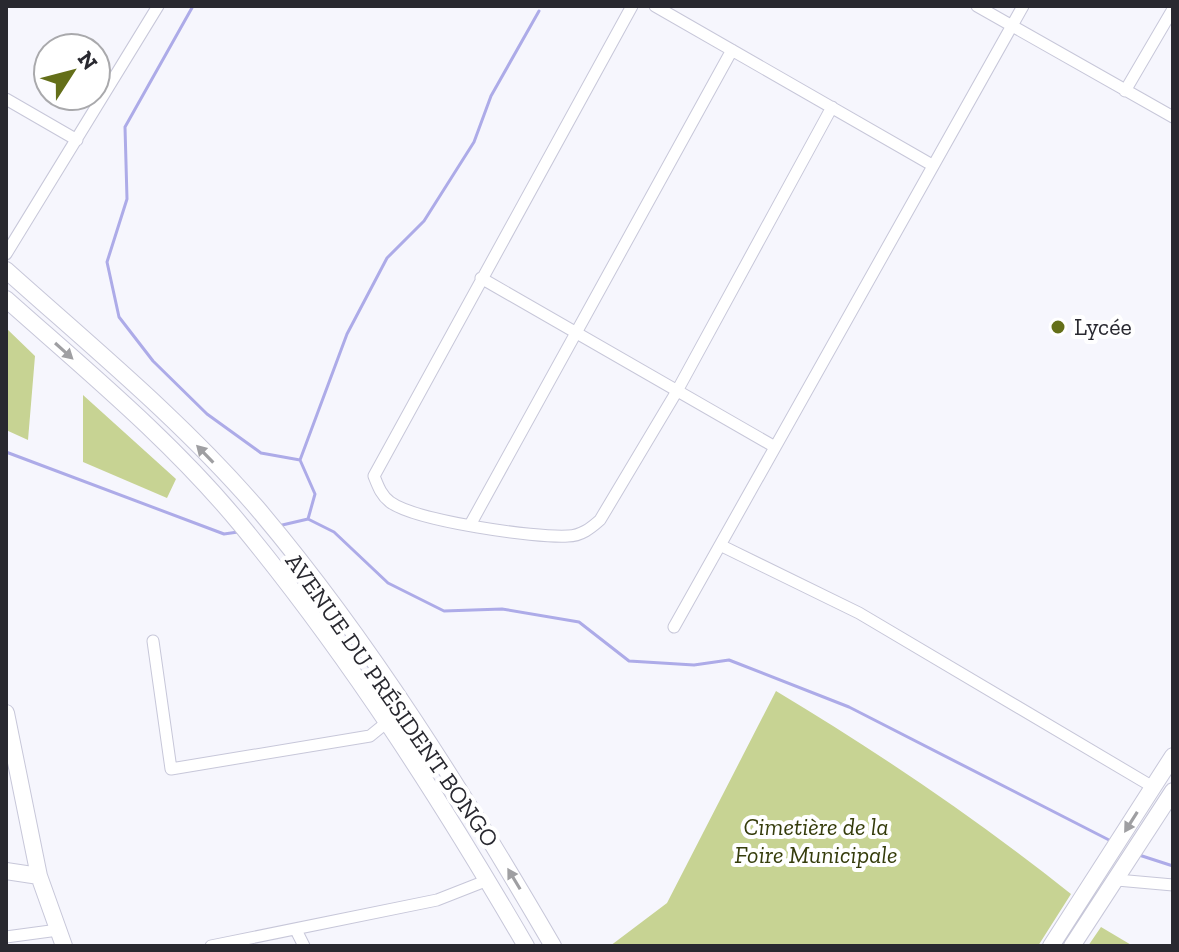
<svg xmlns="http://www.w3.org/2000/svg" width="1179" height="952" viewBox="0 0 1179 952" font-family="'Zilla Slab',serif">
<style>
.green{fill:#c7d393}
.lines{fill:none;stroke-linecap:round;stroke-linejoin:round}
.stream{stroke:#adabe8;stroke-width:3}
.street-casing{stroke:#c7c7d9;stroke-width:13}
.secondary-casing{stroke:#c7c7d9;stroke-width:18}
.street{stroke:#fff;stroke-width:11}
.secondary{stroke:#fff;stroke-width:16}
.oneway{fill:#9f9fa2}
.poi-dot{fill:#646f19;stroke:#fff;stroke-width:3}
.labels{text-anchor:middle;stroke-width:8;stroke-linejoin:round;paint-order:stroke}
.poi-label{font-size:24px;fill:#292930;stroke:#fff;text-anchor:start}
.street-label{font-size:24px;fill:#292930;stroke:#fff}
.park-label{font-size:24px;font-style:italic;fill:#353c0b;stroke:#fff}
</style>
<rect width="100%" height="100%" fill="#f6f6fd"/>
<path class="green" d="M6 328 35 356 28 440 6 430Z
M83 395 176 479 167 498 83 462Z
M776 691C878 752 978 820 1071 894L1038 946H610L667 903Z
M1101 927 1133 946H1088Z"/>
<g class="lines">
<path class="stream" d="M193 6 125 127 127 199 107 262 119 317 153 361 207 414 261 453 300 460
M6 452 224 534 238 532
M308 519 315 494 300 460 347 334 387 258 424 221 474 142 491 96 539 11
M278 526 308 519 334 532 388 583 444 611 502 609 579 622 629 661 694 665 729 660 849 707 1111 841
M1139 855 1173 866"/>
<g class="street-casing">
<path id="street" d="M632 6 374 476C378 486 381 495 390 502 416 521 535 538 568 536 581 536 591 528 600 520L677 391 832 107
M655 6 932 165
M977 6 1173 117
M1125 91 1173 9
M6 99 77 140
M6 254 158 6
M481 278 775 447
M470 525 732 50
M722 546 859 613 1153 787
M674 627 1023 6
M153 641 171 769 370 736 386 723
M1117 880 1173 885
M296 930 304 946
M6 937 58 930
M211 946 437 900 488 880"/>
</g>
<g class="secondary-casing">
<path id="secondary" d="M6 270C92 347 182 421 257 508 369 640 466 797 553 946
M6 299C87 371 172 441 241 525 349 656 441 800 526 946
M6 713 39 876 64 946
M6 871 39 876
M1051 946 1173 756
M1072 946 1173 791"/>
</g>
<use href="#street" class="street"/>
<use href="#secondary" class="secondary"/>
</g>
<defs><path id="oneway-solid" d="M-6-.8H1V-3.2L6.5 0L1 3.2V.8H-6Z" transform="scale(2)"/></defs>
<g class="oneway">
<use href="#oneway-solid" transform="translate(64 351) rotate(42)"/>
<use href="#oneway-solid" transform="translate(205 454) rotate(-134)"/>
<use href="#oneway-solid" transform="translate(1131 822) rotate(122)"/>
<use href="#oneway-solid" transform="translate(514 879) rotate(-121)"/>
</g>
<circle class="poi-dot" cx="1058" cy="327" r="8"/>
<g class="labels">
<g class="poi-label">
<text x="1074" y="335">Lycée</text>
</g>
<g class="street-label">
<text transform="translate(392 700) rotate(55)" y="8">AVENUE DU PRÉSIDENT BONGO</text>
</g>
<g class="park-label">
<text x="816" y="835">Cimetière de la<tspan x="816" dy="28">Foire Municipale</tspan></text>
</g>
</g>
<rect width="1179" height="952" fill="none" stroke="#292930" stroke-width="16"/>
<g transform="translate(72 72) rotate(54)"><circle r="38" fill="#ffffff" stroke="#a9a9ac" stroke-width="2"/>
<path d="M0-6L14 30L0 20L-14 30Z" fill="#646f19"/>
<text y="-12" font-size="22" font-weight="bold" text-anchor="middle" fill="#292930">N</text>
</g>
</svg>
